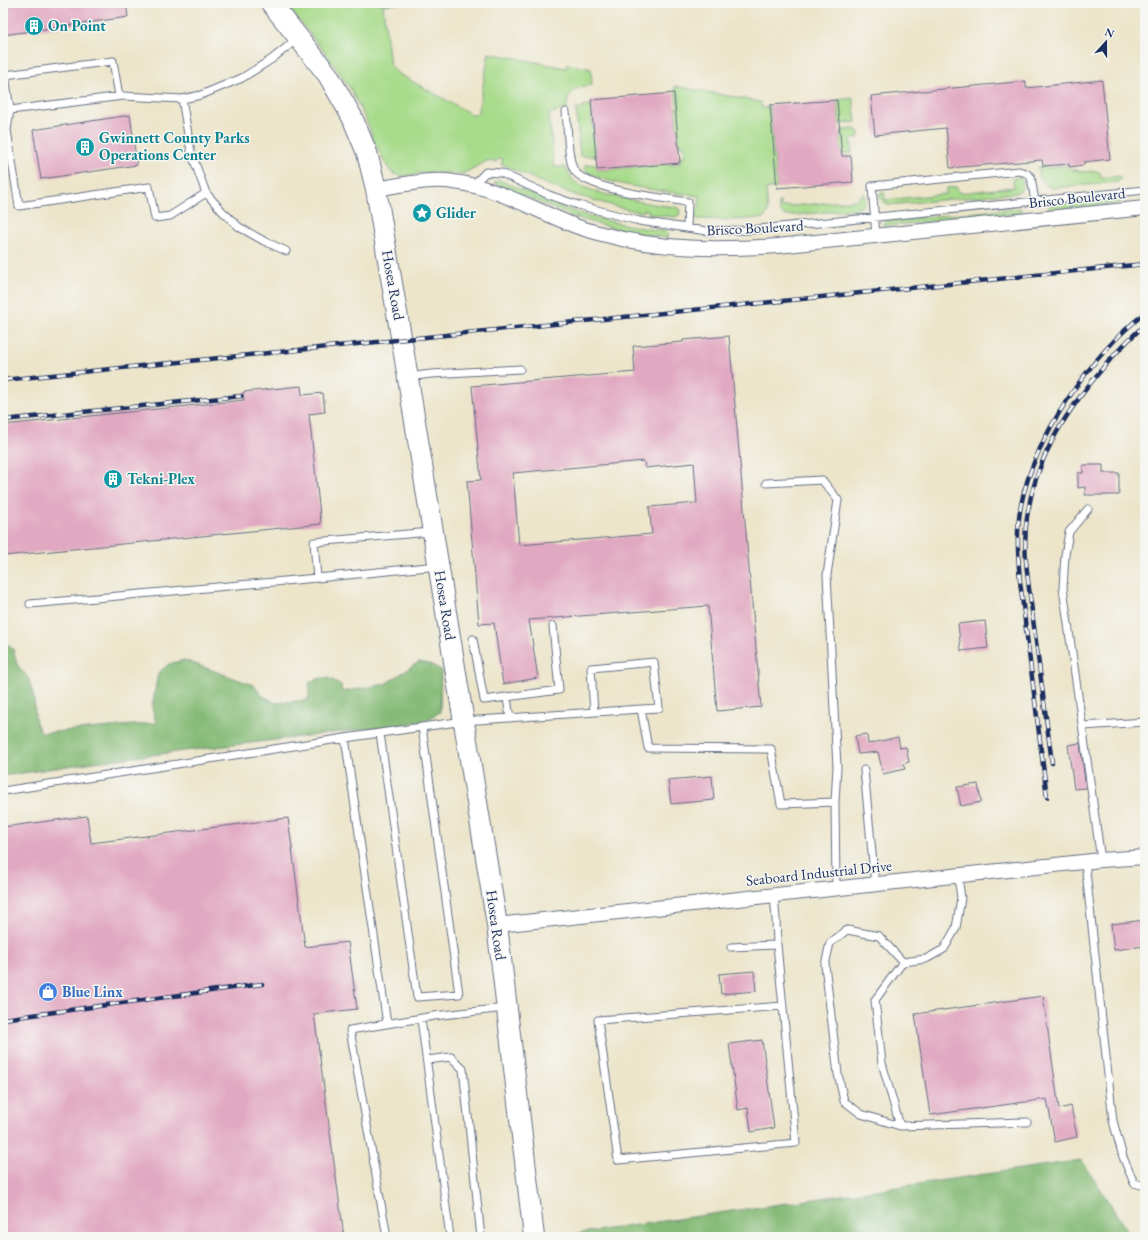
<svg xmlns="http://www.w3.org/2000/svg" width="1148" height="1240" viewBox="0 0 1148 1240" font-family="'EB Garamond',serif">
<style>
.green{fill:#a8db8b;stroke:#628574}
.forest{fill:#86bb77;stroke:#50756a}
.building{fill:#e1a8c1;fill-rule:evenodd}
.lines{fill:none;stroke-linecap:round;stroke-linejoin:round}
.lane-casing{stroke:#646f84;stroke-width:9}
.street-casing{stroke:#646f84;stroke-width:16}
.secondary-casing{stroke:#646f84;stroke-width:22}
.lane{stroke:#fff;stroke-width:7}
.street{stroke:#fff;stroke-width:14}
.secondary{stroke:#fff;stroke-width:20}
.rail-casing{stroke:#1b2f5e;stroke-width:4.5}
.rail{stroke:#f6f6f2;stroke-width:3;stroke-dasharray:9;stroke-linecap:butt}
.labels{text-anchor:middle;stroke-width:3;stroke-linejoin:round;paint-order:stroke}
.culture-label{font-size:15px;font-weight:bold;fill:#0d838f;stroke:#f6f6f2;text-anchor:start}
.street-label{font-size:15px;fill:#1b2f5e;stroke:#f6f6f2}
.shop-label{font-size:15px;font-weight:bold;fill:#366cbe;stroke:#f6f6f2;text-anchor:start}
</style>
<rect width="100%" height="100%" fill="#f6f6f2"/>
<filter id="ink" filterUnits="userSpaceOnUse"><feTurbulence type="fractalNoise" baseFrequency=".025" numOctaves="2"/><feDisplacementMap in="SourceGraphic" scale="8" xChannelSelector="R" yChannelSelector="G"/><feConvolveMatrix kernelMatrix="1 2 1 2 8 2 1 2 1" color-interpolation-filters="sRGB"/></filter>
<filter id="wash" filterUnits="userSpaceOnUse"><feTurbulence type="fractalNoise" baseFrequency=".012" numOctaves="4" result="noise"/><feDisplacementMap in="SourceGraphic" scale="16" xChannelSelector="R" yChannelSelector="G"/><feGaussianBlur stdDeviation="0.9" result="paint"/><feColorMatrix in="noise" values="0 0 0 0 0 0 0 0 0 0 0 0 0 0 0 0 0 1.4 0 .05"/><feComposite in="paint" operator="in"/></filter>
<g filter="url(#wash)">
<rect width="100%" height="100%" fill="#ece5ca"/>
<path class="green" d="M285 3H405L383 5 390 65 397 73 473 115 478 113 489 53 566 68 567 64 591 69 592 85C576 87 567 91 567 109 560 110 556 113 549 113L554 167H566C568 172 571 179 575 182 588 194 656 205 676 207L680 210 679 215 675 217 648 214 649 211 646 210 641 212 621 208 575 195 548 185 501 164 503 160 500 158 495 162 489 160 462 174 429 172 402 176 394 174 391 172 385 163 374 142 368 124 350 88 326 54Z
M675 86 761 102 762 108 770 107 777 188 766 189 768 212 764 218 731 220 697 219 695 218 694 214 696 211 699 209 700 196C677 193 597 185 584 169L585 165 597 164V170L680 163V156H685L684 145H679L675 109 678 108Z
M853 98 856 122 839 124 837 100Z
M591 105 596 158 593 156H580L576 109 583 108V106Z
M854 129 858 131 859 135 858 138 851 140 852 153 841 154 840 133H842V130Z
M1043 166C1049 171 1057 164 1065 166 1070 168 1071 171 1077 170L1080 172 1097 171 1100 173 1101 178 1119 176 1121 179 1118 182 1053 188C1042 186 1039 177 1038 167Z
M1019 177 1022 179 1023 182 1021 190 1016 193 889 205 882 201 879 195 880 193H884L885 200 946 194V190L947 188 957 187 959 193 1014 187 1013 179Z
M499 180C522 189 544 200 567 209 599 220 634 227 668 232L667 238C635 233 603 227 572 216 546 206 520 193 494 183Z
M863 193 865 195C865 201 864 206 857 209L786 216C779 214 779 208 779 202L780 201 781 207 856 200Z
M1119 197 1121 199 1120 203 1051 210 1048 208 1050 205Z
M1019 208 1022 210 1020 213 884 226 882 224 886 221Z"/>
<path class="forest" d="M3 642C17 648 13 654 18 666 21 671 27 675 29 680 31 686 33 693 34 698 36 713 32 721 42 733L156 723 152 708 158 673 169 664 184 660 253 685 263 696 276 703 308 700 310 682C325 676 327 676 341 685L342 692 385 684 419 662 430 664 441 670 440 712 427 720 406 724 94 762 3 776Z
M1082 1160 1131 1237H562L561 1236Z"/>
<g id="blocks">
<path class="building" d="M3 3H126L128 17 3 35Z
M1102 80 1110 159 1084 162V165L1069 167V164L1043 166 1042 160 950 168 946 128 875 135 871 96 1026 81V88Z
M674 93 680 163 597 170 591 100Z
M837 100 842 156H851L853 182 777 188 770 105Z
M130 115 137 165 41 179 33 130Z
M729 336 761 707 717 711 708 606 529 620 538 678 503 684 494 623 479 624 467 481 481 480 472 386 635 372 633 346 683 342V340ZM644 461 645 468 694 463 697 503 649 507 652 534 519 545 513 473Z
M301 386 302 395 323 393 325 412 309 414 321 524 3 556V425L244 400 243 392Z
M1083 465H1103V473H1119V495H1085V487L1078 488V473H1083Z
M985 621 988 648 961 651 958 624Z
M867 734 868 744 898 737 900 748 906 747 909 762 903 764 905 769 883 774 878 752 858 754 855 736Z
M1080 743 1086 788 1074 789 1068 745Z
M712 776 714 800 671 804 668 780Z
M978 784 981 802 961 806 957 787Z
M87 816 91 843 288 818 305 947 348 942 357 1009 314 1014 344 1237H3V855L5 854 3 827Z
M1145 920V946L1114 950 1111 924Z
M754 971 756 991 721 994 719 974Z
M1043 996 1059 1109 1071 1106 1077 1137 1055 1142 1047 1099 930 1115 915 1014Z
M762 1040 774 1128 751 1132 748 1108 738 1110 729 1044Z"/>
</g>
</g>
<g filter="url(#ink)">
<use href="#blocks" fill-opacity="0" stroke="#646f84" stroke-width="1"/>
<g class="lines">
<g class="lane-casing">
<path id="lane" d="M119 96 113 61 5 75 10 110 123 96 182 99 201 95 242 78 272 59 297 39
M182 99 191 152 206 193 222 211 239 227 264 241 286 251
M10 110 7 130 19 206 149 187 155 218 170 216 206 193
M566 112C568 127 567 158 574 170 586 190 664 198 688 202L687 227
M473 185 486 172 501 173 549 195 578 205 639 221 707 231 750 230 1145 190
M876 236 872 186 1019 171 1026 173 1031 177 1035 202
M408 377 431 374 520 369
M766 483 822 480 838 500 827 575 837 767 835 802
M1088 509 1069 532 1065 555 1063 588 1101 860
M317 578 438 566
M30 604 317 578 314 542 431 532
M473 639 484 700 559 690 553 626
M507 698 510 718
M594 712 591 668 654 662 659 708 641 709
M1083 726 1145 722
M380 733 417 997 459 994 422 727
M345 738 387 1024
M864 770 875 884
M3 791 345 738 464 721 641 709 648 748 771 749 781 804 835 802 836 889
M1085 862 1113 1121 1123 1157 1134 1183 1145 1186
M958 876 961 898 956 928 944 949 926 959 903 962 879 936 847 930 830 943 825 965 838 1074 844 1101 861 1114 900 1126 1027 1122
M777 945 796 1143 618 1160 598 1020 783 1006
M731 947 777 945 776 919 774 895
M421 1019 450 1237
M427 1060 451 1057 463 1069 481 1237
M900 1126 882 1063 875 1000 903 962
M387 1237 350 1030 434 1016 505 1008"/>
</g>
<g class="street-casing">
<path id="street" d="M376 189C402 185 429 178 454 182 495 187 531 208 568 223 579 228 591 231 602 234 660 250 718 250 777 246L1145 208
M497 925 1101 860 1145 857"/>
</g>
<g class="secondary-casing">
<path id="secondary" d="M271 3 328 75 352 117 367 153 376 189 403 348 497 925 534 1237"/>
</g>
<use href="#lane" class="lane"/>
<use href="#street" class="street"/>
<use href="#secondary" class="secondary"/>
<g class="rail-casing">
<path id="rail" d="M3 380 1145 264
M3 420 241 396
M1052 763C1046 715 1039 667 1033 619 1029 586 1022 550 1027 517 1035 461 1062 418 1097 375 1112 357 1127 340 1145 325
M1047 797 1020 581C1018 556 1016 530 1021 505 1035 436 1090 356 1145 313
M3 1019 262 984"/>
</g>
<use href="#rail" class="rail"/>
</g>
</g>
<defs>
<g id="building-disc" transform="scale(1)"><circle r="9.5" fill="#0f9aa8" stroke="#f6f6f2"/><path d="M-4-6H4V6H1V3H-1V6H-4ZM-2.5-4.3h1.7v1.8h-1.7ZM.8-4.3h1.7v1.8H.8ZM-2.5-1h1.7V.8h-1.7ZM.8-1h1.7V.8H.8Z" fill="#fff"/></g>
<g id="sight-disc" transform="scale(1)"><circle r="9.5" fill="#0f9aa8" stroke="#f6f6f2"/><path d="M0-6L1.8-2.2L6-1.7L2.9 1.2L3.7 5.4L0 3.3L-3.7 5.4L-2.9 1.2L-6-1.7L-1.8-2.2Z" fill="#fff"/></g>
<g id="shop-disc" transform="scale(1)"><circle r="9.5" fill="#3f7fe0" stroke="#f6f6f2"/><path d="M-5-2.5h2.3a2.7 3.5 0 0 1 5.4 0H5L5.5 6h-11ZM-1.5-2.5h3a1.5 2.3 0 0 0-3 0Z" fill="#fff"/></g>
</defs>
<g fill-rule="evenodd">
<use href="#building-disc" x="34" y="26"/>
<use href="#building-disc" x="85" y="147"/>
<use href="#sight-disc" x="422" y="213"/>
<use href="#building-disc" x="113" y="479"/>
<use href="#shop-disc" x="48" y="992"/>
</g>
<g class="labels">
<g class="culture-label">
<text x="48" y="31">On Point</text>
<text x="99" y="143">Gwinnett County Parks<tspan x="99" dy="17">Operations Center</tspan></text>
<text x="436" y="218">Glider</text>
<text x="127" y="484">Tekni-Plex</text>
</g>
<g class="street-label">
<text transform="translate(1077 198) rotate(-6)" y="5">Brisco Boulevard</text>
<text transform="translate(755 228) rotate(-3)" y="5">Brisco Boulevard</text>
<text transform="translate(393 285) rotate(80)" y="5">Hosea Road</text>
<text transform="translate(445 605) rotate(81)" y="5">Hosea Road</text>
<text transform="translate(819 873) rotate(-6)" y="5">Seaboard Industrial Drive</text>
<text transform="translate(496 925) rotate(82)" y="5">Hosea Road</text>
</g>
<g class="shop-label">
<text x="62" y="997">Blue Linx</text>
</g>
</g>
<rect width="1148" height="1240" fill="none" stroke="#f6f6f2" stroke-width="16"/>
<g transform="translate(1106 42) rotate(21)" stroke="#f6f6f2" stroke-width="3" paint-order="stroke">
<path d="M0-3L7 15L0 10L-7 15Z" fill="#1b2f5e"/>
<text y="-6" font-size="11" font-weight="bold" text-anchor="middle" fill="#1b2f5e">N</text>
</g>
</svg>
